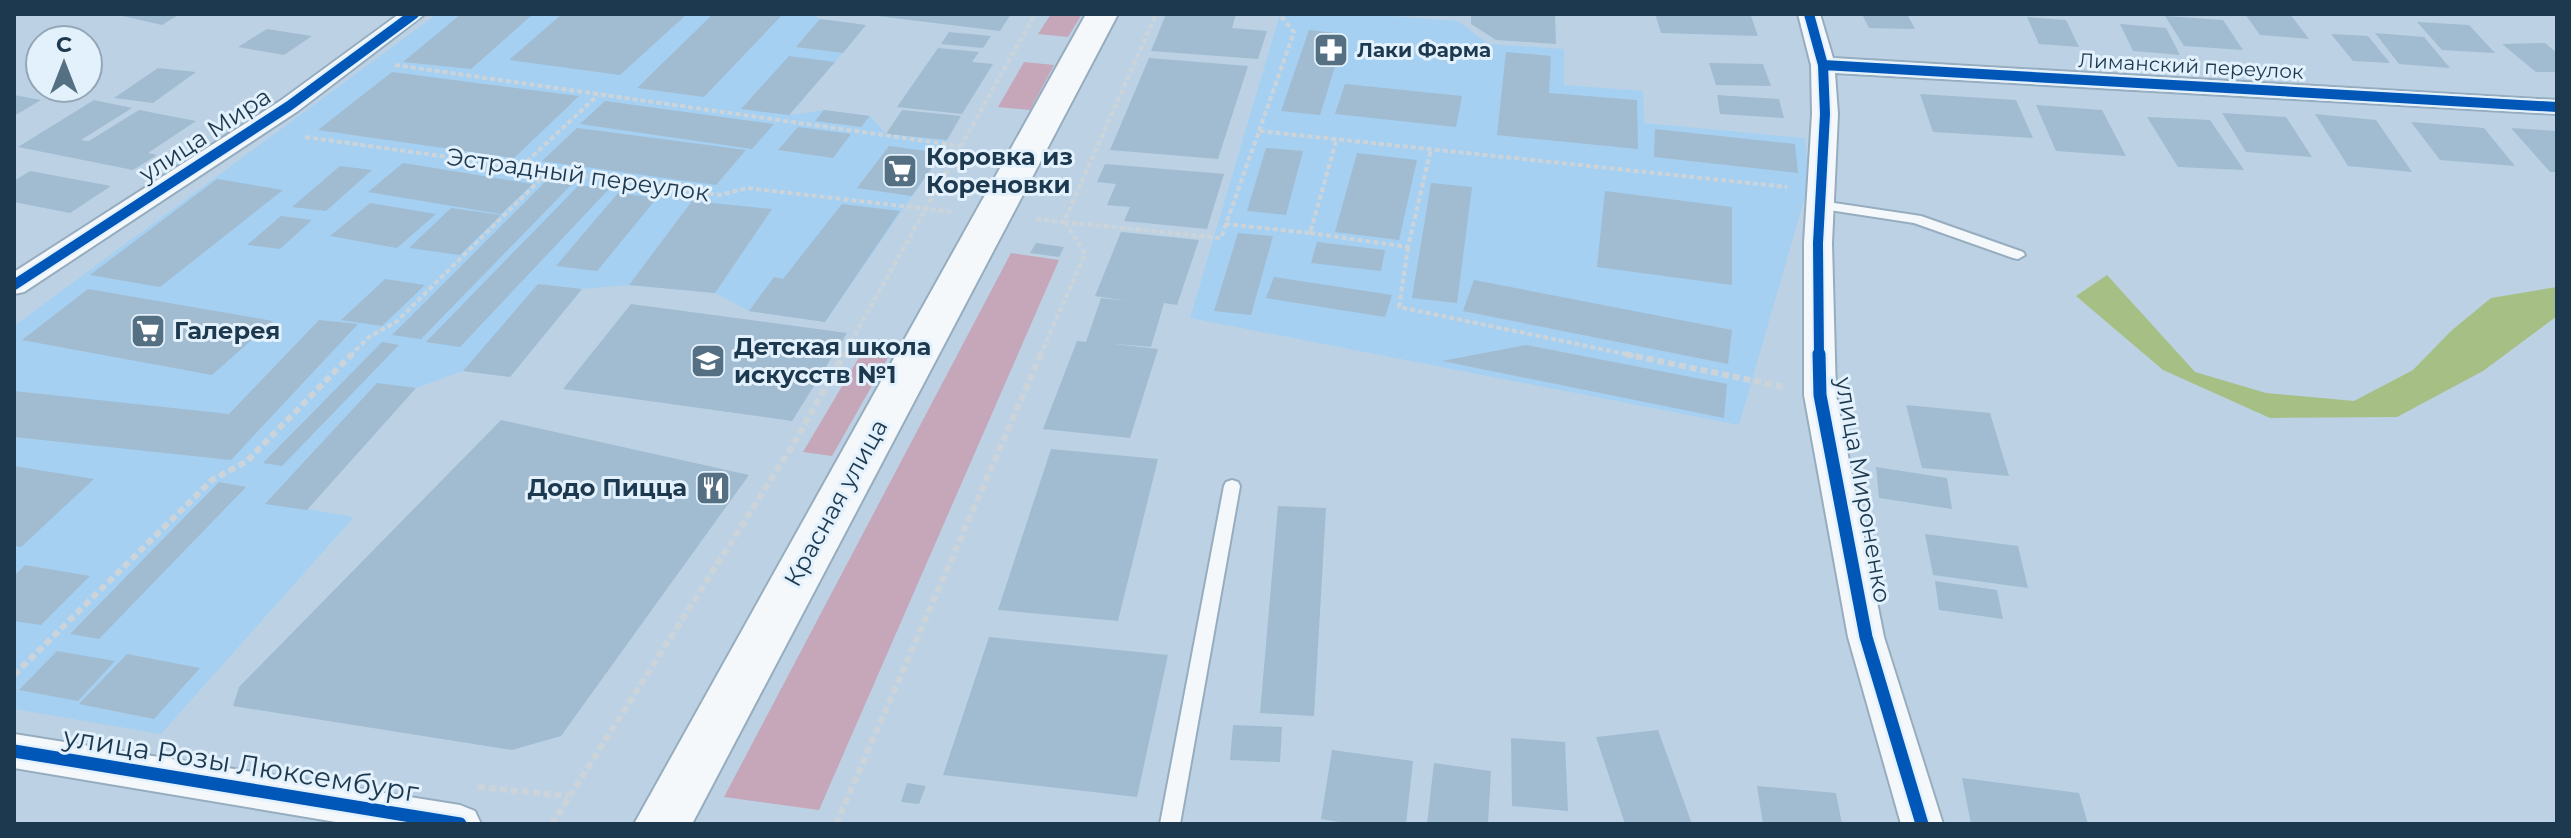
<svg xmlns="http://www.w3.org/2000/svg" width="2571" height="838" viewBox="0 0 2571 838" font-family="Montserrat,sans-serif">
<style>
.built{fill:#a5d0f2}
.green{fill:#c6a6b9}
.water{fill:#a5bf84}
.building{fill:#a1bbd0}
.lines{fill:none;stroke-linecap:round;stroke-linejoin:round}
.lane-casing{stroke:#96adbf;stroke-width:4}
.street-casing{stroke:#96adbf;stroke-width:4}
.secondary-casing{stroke:#96adbf;stroke-width:4}
.path-far1{stroke:#ccd4da;stroke-width:4;stroke-dasharray:5 3;stroke-linecap:butt}
.path{stroke:#ccd4da;stroke-width:6;stroke-dasharray:7 4;stroke-linecap:butt}
.lane{fill:#f5f8fb;fill-rule:evenodd}
.street{fill:#f5f8fb;fill-rule:evenodd}
.secondary{fill:#f5f8fb;fill-rule:evenodd}
.cycleway-far1-casing{stroke:#e3f1fc;stroke-width:14}
.cycleway-casing{stroke:#e3f1fc;stroke-width:18}
.cycleway-far1{stroke:#0057b8;stroke-width:10}
.cycleway{stroke:#0057b8;stroke-width:13}
.labels{text-anchor:middle;stroke-width:6;stroke-linejoin:round;paint-order:stroke}
.far-poi-label{font-size:20px;font-weight:bold;fill:#1d394f;stroke:#e3f1fc;text-anchor:start}
.far-street-label{font-size:20px;fill:#1d394f;stroke:#e3f1fc}
.street-label{font-size:24px;fill:#1d394f;stroke:#e3f1fc}
.poi-label{font-size:24px;font-weight:bold;fill:#1d394f;stroke:#e3f1fc;text-anchor:start}
.near-street-label{font-size:28px;fill:#1d394f;stroke:#e3f1fc}
</style>
<rect width="100%" height="100%" fill="#bcd2e4"/>
<path class="built" d="M437 14H809L820 19 866 25 790 115 824 110 870 116 886 134 947 140 942 153 825 322 749 311 715 293 629 285 582 289 510 377 463 371 416 388 307 509 354 517 161 734 14 709V326Z
M1280 14H1364L1458 21 1488 44 1564 49V85L1643 91 1644 123 1805 138 1809 183 1739 425 1190 318Z"/>
<path class="green" d="M1051 14H1082L1068 37 1038 34Z
M1024 62 1054 65 1030 110 998 107Z
M1011 253 1059 260 819 810 724 797Z
M867 344 894 347 832 456 803 452Z"/>
<path class="water" d="M2107 275 2195 372 2266 393 2354 401 2413 370 2451 331 2491 298 2557 287V316L2483 371 2397 417 2270 418 2163 370 2076 296Z"/>
<path class="building" d="M114 14H180L162 25Z
M461 14H533L471 69 403 62Z
M562 14H687L620 75 509 60Z
M713 14H783L704 97 637 88Z
M861 14H1011L1000 31Z
M1166 14H1236L1232 28 1267 31 1258 59 1151 51Z
M1471 14H1555L1556 44 1496 40 1471 24Z
M1655 14 1751 16 1758 36 1661 33Z
M1862 14H1907L1915 29 1869 28Z
M2245 14H2290L2309 39 2260 35Z
M2165 16 2223 20 2243 50 2184 46Z
M2027 17 2066 20 2079 47 2039 44Z
M820 19 866 25 843 53 796 47Z
M2417 22 2469 25 2495 53 2442 50Z
M2120 24 2166 28 2180 55 2133 51Z
M267 29 312 36 284 55 238 47Z
M1309 30 1345 34 1320 115 1281 111Z
M949 32 991 36 983 48 941 44Z
M2375 33 2424 37 2450 68 2399 64Z
M2331 34 2368 36 2390 63 2353 61Z
M2545 43 2557 53V72H2536L2502 44Z
M938 48 979 52 972 62 993 64 962 114 897 107Z
M1506 52 1551 56 1549 93 1637 100 1638 149 1497 135Z
M789 56 835 62 789 115 741 109Z
M1149 58 1248 66 1218 159 1110 150Z
M1709 63 1763 64 1771 86 1716 85Z
M158 68 196 72 153 103 114 98Z
M392 72 579 96 514 158 318 130Z
M1345 84 1462 96 1456 127 1335 114Z
M1920 94 2016 100 2033 138 1933 132Z
M14 95 41 100 14 116Z
M1717 95 1779 99 1784 118 1720 114Z
M94 100 132 108 81 140 89 141 139 110 196 121 148 153 157 155 133 170 18 147Z
M605 101 774 124 752 149 580 124Z
M2036 105 2102 110 2126 156 2056 151Z
M824 110 870 116 861 127 815 121Z
M902 110 961 116 947 140 886 134Z
M2222 113 2286 117 2312 157 2246 152Z
M2315 114 2376 120 2412 172 2348 166Z
M2147 117 2210 120 2244 170 2178 167Z
M2411 122 2484 128 2515 166 2440 160Z
M798 127 851 134 833 158 778 150Z
M577 128 746 150 716 185 542 161Z
M2511 128 2557 131V172H2550Z
M1655 129 1795 144 1798 173 1654 157Z
M889 146 942 153 912 196 857 188Z
M1266 148 1303 151 1286 215 1247 211Z
M1357 153 1417 160 1399 240 1335 232Z
M403 163 533 184 501 214 368 192Z
M1105 164 1224 174 1207 229 1124 221 1130 207 1107 205 1116 184 1097 182Z
M340 166 372 170 326 211 292 207Z
M30 171 111 186 70 213 14 202V181Z
M549 178 574 182 421 339 392 335Z
M217 179 283 190 160 287 90 275Z
M1431 183 1472 187 1457 303 1412 298Z
M579 185 609 189 460 347 426 342Z
M1605 191 1732 207V285L1597 267Z
M618 193 657 198 597 271 556 266Z
M692 201 772 209 715 293 629 285Z
M370 203 436 214 397 248 330 236Z
M842 204 900 211 825 322 749 311 774 277 783 279Z
M451 208 501 215 460 255 409 248Z
M281 216 312 220 280 249 247 245Z
M1121 232 1199 240 1177 305 1164 303 1151 347 1106 343 1158 349 1130 438 1043 429 1077 341 1086 342 1101 298 1128 301 1095 296Z
M1238 233 1273 236 1251 315 1214 311Z
M1317 242 1385 250 1381 271 1311 263Z
M1036 243 1064 247 1059 257 1030 253Z
M1274 277 1392 295 1385 317 1266 298Z
M385 279 425 285 382 326 341 320Z
M1474 280 1732 330 1728 364 1463 311Z
M538 284 582 289 510 377 463 371Z
M88 289 273 321 212 375 22 340Z
M631 304 847 333 792 421 563 389Z
M319 320 358 324 231 460 14 437V391L229 414Z
M382 342 399 345 282 466 263 463Z
M1526 345 1727 384 1724 418 1442 361Z
M377 383 416 388 307 510 265 504Z
M1906 405 1990 413 2009 476 1922 468Z
M501 420 749 475 561 736 512 750 233 706 239 687Z
M1051 449 1158 459 1118 621 998 610Z
M14 466 94 479 21 547 14 546Z
M1876 467 1947 478 1952 509 1879 498Z
M219 482 246 487 99 639 70 634Z
M1278 506 1326 508 1314 716 1260 713Z
M1925 534 2018 546 2028 588 1933 575Z
M25 565 90 576 41 625 14 621V576Z
M1935 581 1997 590 2003 619 1939 610Z
M989 637 1168 655 1137 797 943 775Z
M57 651 115 661 78 701 19 690Z
M127 654 200 668 154 719 79 704Z
M1233 725 1282 727 1280 762 1230 760Z
M1658 730 1692 824H1625L1596 737Z
M1511 738 1565 742 1568 811 1512 806Z
M1332 750 1413 761 1406 824H1352L1321 819Z
M1434 763 1491 771 1488 824H1427Z
M1962 778 2079 793 2088 824H1971Z
M907 783 926 786 919 804 901 802Z
M1757 786 1836 793 1842 824H1763Z"/>
<g class="lines">
<g class="lane-casing">
<path id="lane" d="M1821 201 1921 216 2023 252 2025 255 2018 259 2013 258 1914 223 1816 208V202Z
M1232 480 1238 482 1240 486 1180 824H1160L1224 486 1226 482Z"/>
</g>
<g class="street-casing">
<path id="street" d="M399 14H425L298 111 24 292 14 294V272L280 101Z
M1798 14H1820L1833 58 2557 100V114L1835 73 1838 114 1832 243 1836 395 1884 637 1943 824H1901L1848 637 1804 395V243L1812 114 1811 65Z
M14 734 460 805 475 811 481 824H348L14 768Z"/>
</g>
<g class="secondary-casing">
<path id="secondary" d="M1086 14H1118L692 824H634Z"/>
</g>
<path class="path-far1" d="M395 65 960 146
M1259 131 1294 32 1279 14
M305 137 720 195 747 188 954 212
M521 167 598 95
M1036 219 1064 222 1156 14
M1064 222 1221 238 1259 131 1787 187
M1225 224 1310 233 1337 138
M1310 233 1408 247 1431 149
M1408 247 1399 307 1635 356
M350 356 369 337 396 322 548 172
M843 356 1035 14
M1040 356 1085 254 1065 222"/>
<path class="path" d="M1625 354 1784 387
M14 675 212 480 247 461 352 354
M478 787 568 796
M552 824 793 445 844 354
M836 824 1041 354"/>
<use href="#lane" class="lane"/>
<use href="#street" class="street"/>
<use href="#secondary" class="secondary"/>
<g class="cycleway-far1-casing">
<path id="cycleway-far1" d="M1809 14 1823 65 1825 114 1818 243 1819 356
M1823 65 2557 107
M14 285 289 106 414 14"/>
</g>
<g class="cycleway-casing">
<path id="cycleway" d="M1819 354 1820 395 1866 637 1922 824
M14 751 460 824"/>
</g>
<use href="#cycleway-far1" class="cycleway-far1"/>
<use href="#cycleway" class="cycleway"/>
</g>
<defs>
<g id="pharmacy-square" transform="scale(1.8)"><rect x="-9" y="-9" width="18" height="18" rx="4" fill="#556f83" stroke="#e3f1fc"/><path d="M-2-6h4v4h4v4h-4v4h-4v-4h-4v-4h4Z" fill="#fff"/></g>
<g id="supermarket-square" transform="scale(1.8)"><rect x="-9" y="-9" width="18" height="18" rx="4" fill="#556f83" stroke="#e3f1fc"/><path d="M-6-5.5h2.5l.6 2H6L4.5 2H-2.5L-4.4-4H-6ZM-1.5 3.2a1.3 1.3 0 1 0 .1 0ZM3 3.2a1.3 1.3 0 1 0 .1 0Z" fill="#fff"/></g>
<g id="school-square" transform="scale(1.8)"><rect x="-9" y="-9" width="18" height="18" rx="4" fill="#556f83" stroke="#e3f1fc"/><path d="M0-5L7-2L0 1L-7-2ZM-4 1L0 2.5L4 1V4Q0 6-4 4Z" fill="#fff"/></g>
<g id="restaurant-square" transform="scale(1.8)"><rect x="-9" y="-9" width="18" height="18" rx="4" fill="#556f83" stroke="#e3f1fc"/><path d="M-5-6h1v4h1v-4h1v4h1v-4h1v5L-1.5 .5V6h-2V.5L-5-1ZM5-6V6H3V1.5H1.5Q1.5-4 5-6Z" fill="#fff"/></g>
</defs>
<g fill-rule="evenodd">
<use href="#pharmacy-square" x="1331" y="50"/>
<use href="#supermarket-square" x="900" y="171"/>
<use href="#supermarket-square" x="148" y="331"/>
<use href="#school-square" x="708" y="361"/>
<use href="#restaurant-square" x="713" y="488"/>
</g>
<g class="labels">
<g class="far-poi-label">
<text x="1357" y="57">Лаки Фарма</text>
</g>
<g class="far-street-label">
<text transform="translate(2191 66) rotate(3)" y="7">Лиманский переулок</text>
</g>
<g class="street-label">
<text transform="translate(205 135) rotate(-33)" y="8">улица Мира</text>
<text transform="translate(578 175) rotate(8)" y="8">Эстрадный переулок</text>
<text transform="translate(1863 490) rotate(80)" y="8">улица Мироненко</text>
<text transform="translate(836 503) rotate(-61)" y="8">Красная улица</text>
</g>
<g class="poi-label">
<text x="926" y="165">Коровка из<tspan x="926" dy="28">Кореновки</tspan></text>
<text x="174" y="339">Галерея</text>
<text x="734" y="355">Детская школа<tspan x="734" dy="28">искусств №1</tspan></text>
<text x="687" y="496" text-anchor="end">Додо Пицца</text>
</g>
<g class="near-street-label">
<text transform="translate(241 764) rotate(9)" y="10">улица Розы Люксембург</text>
</g>
</g>
<rect width="2571" height="838" fill="none" stroke="#1d394f" stroke-width="32"/>
<g transform="translate(64 64)"><circle r="38" fill="#e3f1fc" stroke="#94a7b7" stroke-width="2"/>
<path d="M0-6L14 30L0 20L-14 30Z" fill="#556f83"/>
<text y="-12" font-size="22" font-weight="bold" text-anchor="middle" fill="#1d394f">С</text>
</g>
</svg>
